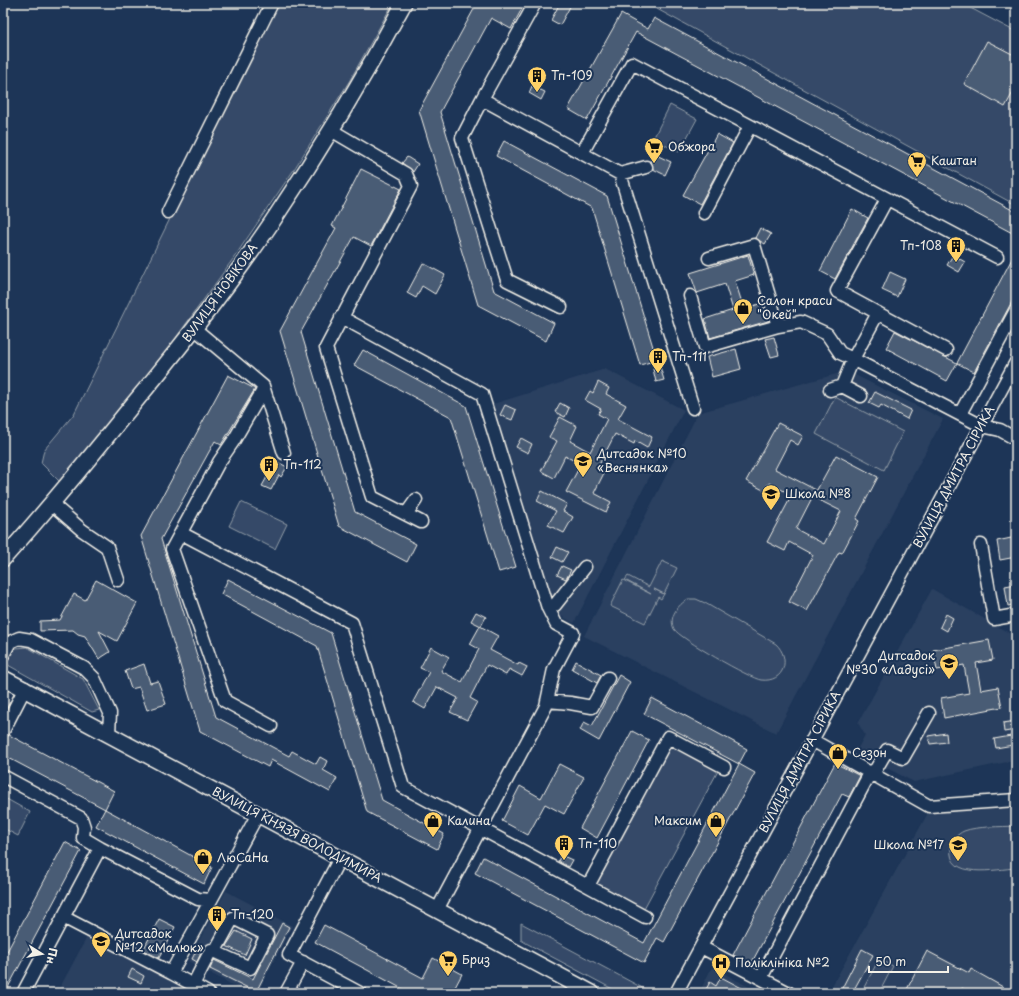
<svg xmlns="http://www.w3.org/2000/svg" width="1019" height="996" viewBox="0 0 1019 996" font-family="'Playpen Sans',sans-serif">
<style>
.built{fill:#2a4060}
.green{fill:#354a67;stroke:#949ea8}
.building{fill:#485b74;stroke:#f4f1e8}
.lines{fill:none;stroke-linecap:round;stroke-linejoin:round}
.minor-casing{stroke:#f4f1e8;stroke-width:15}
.major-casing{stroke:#f4f1e8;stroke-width:18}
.minor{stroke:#1d3557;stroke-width:12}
.major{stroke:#1d3557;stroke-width:15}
.labels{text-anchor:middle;stroke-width:4;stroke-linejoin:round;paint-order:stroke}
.poi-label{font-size:12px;fill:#f4f1e8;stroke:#1d3557;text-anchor:start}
.street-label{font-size:12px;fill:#f4f1e8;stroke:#1d3557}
</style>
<rect width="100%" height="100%" fill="#1d3557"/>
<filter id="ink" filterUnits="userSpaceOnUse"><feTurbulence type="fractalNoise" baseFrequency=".025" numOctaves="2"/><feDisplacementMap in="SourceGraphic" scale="8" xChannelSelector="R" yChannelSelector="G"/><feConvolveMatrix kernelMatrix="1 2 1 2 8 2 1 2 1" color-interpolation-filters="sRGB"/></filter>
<g filter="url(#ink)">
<path class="built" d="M605 369 684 410 574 623 557 614 493 404Z
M847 371 943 419 776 733 584 636 698 413Z
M932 589 1016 637V760L914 782 856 752 865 735 858 723Z
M1016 808V993H828L928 813Z
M226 891 292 926 257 993H247L188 961Z
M87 937 192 993H57Z
M712 967 760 993H699Z"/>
<path class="green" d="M276 3H393L350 80 293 171 233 259 149 375 60 482 41 463 44 450 74 414Z
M646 3H961L1016 32V197L1012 203Z
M670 105 697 119 679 152 653 139Z
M835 397 903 432 884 470 816 434Z
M241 502 287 524 275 549 229 526Z
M662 561 677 568 664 594 654 589 664 594 661 599 658 597 645 623 610 606 623 580 651 594 625 580 628 576 649 587Z
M688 599H696L705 603 776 644C791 658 785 683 761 680 751 679 679 638 674 629 668 617 678 605 688 599Z
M27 647 83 679 99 710 92 712 8 665 6 657 16 648Z
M670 744 718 771 642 912 593 886Z
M3 797 30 812 18 836 3 828Z
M1016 826V868C997 869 946 881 951 847 952 840 957 834 964 831 977 826 1001 827 1016 826Z
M521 923 650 992 649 993H620L526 943 521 940Z
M879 959 893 966 879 993H861Z"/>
<path class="building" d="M463 3H525L511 29 491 18 440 112 494 291 554 323 546 341 478 305 419 110 474 9Z
M560 3H572L560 25 551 20Z
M621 14 648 29 654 18 1016 212V235L636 32 587 120 568 109Z
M987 41 1016 56V87L1005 107 964 84Z
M532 86 545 92 541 100 529 93Z
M717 134 733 143 700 204 683 195Z
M504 141 607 196 657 360 640 365 592 208 496 156Z
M654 154 671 162 665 175 653 169 651 161Z
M407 157 418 164 413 172 402 163Z
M361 169 401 189 371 246 354 237 301 332 355 512 416 544 407 562 339 526 280 331 336 228 332 226Z
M852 209 868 218 835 279 820 271Z
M760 228 771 234 765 244 755 238Z
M1016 251V294L974 372 957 363Z
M748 255 754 275 735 281 744 309 762 303 768 321 710 338 705 319 733 310 725 284 697 293 690 273Z
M953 255 965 262 959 272 947 265Z
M423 263 445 275 435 294 422 286 416 298 407 293Z
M890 272 905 279 897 297 882 290Z
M895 331 957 363 947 381 886 348Z
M774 337 779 355 771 357 765 339Z
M736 349 741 369 712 377 707 357Z
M363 350 466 406 516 567 499 572 451 417 354 365Z
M660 367 664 380 656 382 653 369Z
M228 375 255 389 221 445 215 441 161 539 216 717 289 756 292 751 316 764 320 757 327 761 323 770 337 778 330 792 271 760 268 767 200 731 141 536Z
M598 382 609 388 606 394 626 405 618 419 652 437 647 448 635 441 634 444 615 434 598 467 605 471 594 493 611 502 606 512 566 492 581 464 565 456 554 478 541 471 557 441 549 437 560 417 577 426 570 441 590 452 607 419 598 414 601 409 585 400 590 391 593 393Z
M875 392 911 410 907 419 881 405 879 408 869 403Z
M560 403 569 408 565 417 555 412Z
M505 405 516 410 512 420 500 415Z
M778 423 803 436 798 445 790 440 775 469 816 490 796 529 824 544 841 511 813 497 836 455 878 477 856 519 859 521 842 553 839 552 807 611 789 602 813 555 789 542 785 551 767 542 792 495 769 483 765 491 746 481Z
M521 438 532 444 528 453 516 447Z
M276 461 287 467 281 477 279 475 271 490 262 486Z
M542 491 567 504 563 511 573 517 564 533 548 525 556 511 537 501Z
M1016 537V557L1000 560 997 541Z
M557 547 568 552 562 562 552 557Z
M562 566 571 570 566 579 557 575Z
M228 579 331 633 382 800 444 834 437 849 367 812 317 646 221 594Z
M96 580 137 603 117 641 99 631 110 652 99 659 85 636 78 634 73 630 40 631V621L60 620 74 594 85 600Z
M1016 584V604L1008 606 1005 586Z
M476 612 486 617 481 626 471 621Z
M946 614 953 618 947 631 940 627Z
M480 626 498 636 490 650 518 665 519 663 527 667 522 676 509 669 506 675 487 665 470 698 477 702 467 720 450 712 458 698 437 687 425 709 413 702 429 672 420 668 431 647 449 657 441 671 462 682 479 649 470 644Z
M989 640 993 660 976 663 981 690 998 687 1002 707 944 718 941 698 969 693 964 665 937 670 933 650Z
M576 661 601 675 597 683 572 669Z
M144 664 150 683 158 681 166 704 147 710 139 687 131 689 125 671Z
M619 675 630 682 599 741 580 730 584 722 592 726Z
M652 698 747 749 739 764 644 714Z
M1016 721V730L1004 732 1003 723Z
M632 731 649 740 597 838 580 828Z
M946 733 947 742 930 744 928 736Z
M9 735 114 791 105 809 3 755V738Z
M1011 736 1013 745 996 748 994 739Z
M835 763 860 776 849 797 842 794 751 964 733 955Z
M559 764 584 777 564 814 545 804 528 835 502 821 520 786 541 798Z
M739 764 755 773 664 942 657 938 644 963 475 873 483 857 644 943Z
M105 809 212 867 204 884 96 826Z
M65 842 81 851 5 993H3V959Z
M561 855 572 860 568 867 558 861Z
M159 919 175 927 159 958 143 950Z
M282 923 289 927 256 992 210 969 214 960 253 979Z
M324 925 423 978 433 958 462 974 452 993H410L315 942Z
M236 931 252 939 245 955 226 946Z
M862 949 873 955 852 993H848L841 990Z
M196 951 201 953 197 962 192 959Z
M927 951 969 973 971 969 1003 987 1000 993H971L962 988 959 993H905Z
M132 969 144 976 141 983 128 977Z
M721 977 751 993H704L710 982 716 986Z"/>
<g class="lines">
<g class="minor-casing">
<path id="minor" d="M535 3 482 99 620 174 693 408
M482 99 462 138 507 280 561 307
M331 130 406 174 411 186 326 348 372 497 421 522
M582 153 632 63 997 257
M620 174 646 167
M887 199 837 291 946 350
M168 212 272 3
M704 213 750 126
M709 258 754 245 778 326 801 322 827 334 840 353 853 359 842 386 830 390
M690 296 705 347 778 326
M878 313 853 359 982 426 1000 430 1016 439
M341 317 482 394 548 608 556 624 573 633 554 669 546 706 437 910
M195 329 263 386 262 392 234 440 219 462 172 549 225 701 271 726
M263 386 284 453
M842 386 861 396
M960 414 1016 310
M52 504 82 530 107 547 118 580
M406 514 416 500
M181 533 352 623 403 787 588 886 668 737 724 767
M981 545 994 619 1016 615
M548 608 555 605 585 567
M3 655 10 642 19 638 31 640 84 668 94 678 110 713 109 734
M547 701 570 703 592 707 608 678
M3 731 25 688
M812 740 929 806 1016 800
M3 776 81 818 84 827 83 838 100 848
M340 858 289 955 360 993
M588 886 645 917
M63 917 171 973 211 900
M701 947 789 993
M171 973 208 993
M761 978 870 773 876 769 887 750 903 758 929 713
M193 985 211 950 250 968 267 935 233 918 215 951
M23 993 100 848 198 899 211 900 258 814
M286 993 303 962
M676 993 1016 362"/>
</g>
<g class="major-casing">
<path id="major" d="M3 559C47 510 89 459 130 408 180 348 228 287 272 222 320 151 364 78 404 3
M3 678 592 993"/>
</g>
<use href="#minor" class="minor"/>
<use href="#major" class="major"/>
</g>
</g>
<defs>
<g id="building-pin" transform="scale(1)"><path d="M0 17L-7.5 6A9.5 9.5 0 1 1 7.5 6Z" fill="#ffd166" stroke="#1d3557"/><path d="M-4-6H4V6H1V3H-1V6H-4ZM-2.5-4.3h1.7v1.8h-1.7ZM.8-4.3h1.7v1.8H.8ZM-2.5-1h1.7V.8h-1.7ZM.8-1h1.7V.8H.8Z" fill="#111"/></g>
<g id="supermarket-pin" transform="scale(1)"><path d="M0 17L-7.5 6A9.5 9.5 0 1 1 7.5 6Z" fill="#ffd166" stroke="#1d3557"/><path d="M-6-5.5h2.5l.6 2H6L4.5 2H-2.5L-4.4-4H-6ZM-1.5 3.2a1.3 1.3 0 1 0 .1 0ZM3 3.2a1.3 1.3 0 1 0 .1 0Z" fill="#111"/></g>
<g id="shop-pin" transform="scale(1)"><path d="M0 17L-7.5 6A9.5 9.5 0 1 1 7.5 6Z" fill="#ffd166" stroke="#1d3557"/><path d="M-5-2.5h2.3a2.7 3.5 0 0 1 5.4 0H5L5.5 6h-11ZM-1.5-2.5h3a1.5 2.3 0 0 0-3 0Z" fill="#111"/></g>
<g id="school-pin" transform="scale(1)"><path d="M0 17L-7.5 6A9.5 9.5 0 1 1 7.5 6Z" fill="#ffd166" stroke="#1d3557"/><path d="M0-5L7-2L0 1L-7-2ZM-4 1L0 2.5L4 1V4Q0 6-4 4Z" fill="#111"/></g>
<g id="hospital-pin" transform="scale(1)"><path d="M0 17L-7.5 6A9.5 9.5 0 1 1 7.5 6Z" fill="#ffd166" stroke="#1d3557"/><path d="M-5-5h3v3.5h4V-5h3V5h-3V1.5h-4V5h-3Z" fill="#111"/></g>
</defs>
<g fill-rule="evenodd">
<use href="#building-pin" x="537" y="76"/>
<use href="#supermarket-pin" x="654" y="147"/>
<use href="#supermarket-pin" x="917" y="161"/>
<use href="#building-pin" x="956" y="246"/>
<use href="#shop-pin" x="743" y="308"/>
<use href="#building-pin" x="658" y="357"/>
<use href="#school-pin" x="583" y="461"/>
<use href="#building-pin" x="269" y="465"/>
<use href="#school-pin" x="771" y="494"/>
<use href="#school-pin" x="949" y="663"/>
<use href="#shop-pin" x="838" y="753"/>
<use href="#shop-pin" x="433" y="821"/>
<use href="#shop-pin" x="716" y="821"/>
<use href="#building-pin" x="564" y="844"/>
<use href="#school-pin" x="958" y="845"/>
<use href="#shop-pin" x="203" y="858"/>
<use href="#building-pin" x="217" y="915"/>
<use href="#school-pin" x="101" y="941"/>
<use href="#supermarket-pin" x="448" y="960"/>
<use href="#hospital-pin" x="721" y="963"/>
</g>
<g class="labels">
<g class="poi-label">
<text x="551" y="80">Тп-109</text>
<text x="668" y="151">Обжора</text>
<text x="931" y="165">Каштан</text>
<text x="942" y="250" text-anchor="end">Тп-108</text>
<text x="757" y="305">Салон краси<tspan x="757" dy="14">"Окей"</tspan></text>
<text x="672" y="361">Тп-111</text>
<text x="597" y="458">Дитсадок №10<tspan x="597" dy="14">«Веснянка»</tspan></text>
<text x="283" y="469">Тп-112</text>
<text x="785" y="498">Школа №8</text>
<text x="935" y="660" text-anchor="end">Дитсадок<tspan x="935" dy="14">№30 «Ладусі»</tspan></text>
<text x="852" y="757">Сезон</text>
<text x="447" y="825">Калина</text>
<text x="702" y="825" text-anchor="end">Максим</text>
<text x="578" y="848">Тп-110</text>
<text x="944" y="849" text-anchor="end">Школа №17</text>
<text x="217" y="862">ЛюСаНа</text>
<text x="231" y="919">Тп-120</text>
<text x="115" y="938">Дитсадок<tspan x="115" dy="14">№12 «Малюк»</tspan></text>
<text x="462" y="964">Бриз</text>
<text x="735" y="967">Поліклініка №2</text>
</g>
<g class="street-label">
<text transform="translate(220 293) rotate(-54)" y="4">ВУЛИЦЯ НОВІКОВА</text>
<text transform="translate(954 477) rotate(-62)" y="4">ВУЛИЦЯ ДМИТРА СІРИКА</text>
<text transform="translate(800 762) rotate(-62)" y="4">ВУЛИЦЯ ДМИТРА СІРИКА</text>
<text transform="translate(297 835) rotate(28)" y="4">ВУЛИЦЯ КНЯЗЯ ВОЛОДИМИРА</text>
</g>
</g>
<rect width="1019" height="996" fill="none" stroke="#1d3557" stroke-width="16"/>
<rect x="8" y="8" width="1003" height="980" fill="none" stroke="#f4f1e8" stroke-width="1.5" filter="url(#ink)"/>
<g transform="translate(42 954) rotate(101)" stroke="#1d3557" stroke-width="3" paint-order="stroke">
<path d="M0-3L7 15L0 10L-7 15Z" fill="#f4f1e8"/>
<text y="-6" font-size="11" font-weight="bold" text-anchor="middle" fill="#f4f1e8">Пн</text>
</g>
<path d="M869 966v6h79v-6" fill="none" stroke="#f4f1e8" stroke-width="2"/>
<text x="875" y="966" font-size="12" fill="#f4f1e8" stroke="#1d3557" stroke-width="3" paint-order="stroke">50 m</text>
</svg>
